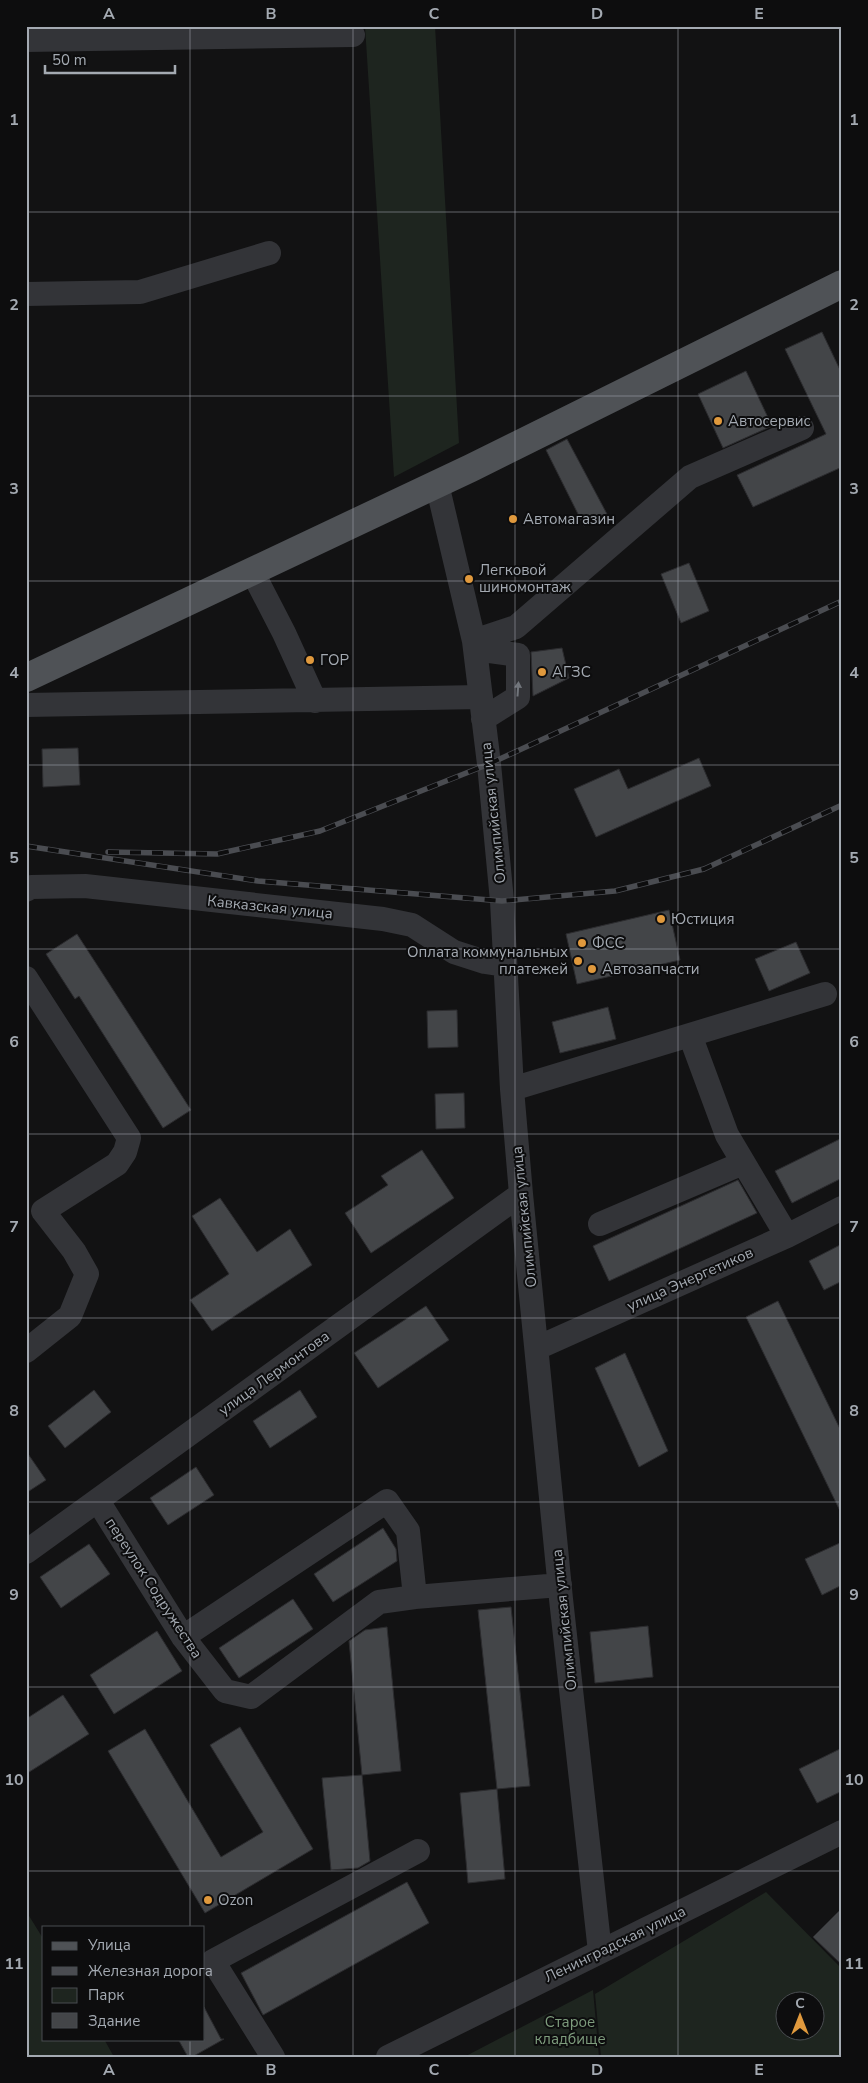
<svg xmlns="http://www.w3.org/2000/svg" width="868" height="2083" viewBox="0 0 868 2083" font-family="'Nunito Sans',sans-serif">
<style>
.green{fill:#1e251f;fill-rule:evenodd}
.building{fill:#434548;stroke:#2c2c2f}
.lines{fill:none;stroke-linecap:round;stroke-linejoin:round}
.minor{stroke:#333438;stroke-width:24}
.major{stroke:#4f5256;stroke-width:28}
.rail-casing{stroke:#4a4c51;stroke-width:5.5}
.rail{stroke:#0d0d0e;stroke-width:4;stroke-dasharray:11;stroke-linecap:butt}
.oneway{fill:#71757b}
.grid{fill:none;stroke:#a4aab2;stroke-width:1;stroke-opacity:0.55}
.poi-dot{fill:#e0993d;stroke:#0d0d0e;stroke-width:2}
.labels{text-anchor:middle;stroke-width:4;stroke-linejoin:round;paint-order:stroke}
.poi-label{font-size:15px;fill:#a4aab2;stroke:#0d0d0e;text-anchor:start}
.street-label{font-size:15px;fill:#a4aab2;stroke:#0d0d0e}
.park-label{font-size:15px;fill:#7e9c7d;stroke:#0d0d0e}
.neatline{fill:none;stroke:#a4aab2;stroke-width:2}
.grid-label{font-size:16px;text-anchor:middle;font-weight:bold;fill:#a4aab2}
</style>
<rect width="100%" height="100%" fill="#121213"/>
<path class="green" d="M365 26H435L459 443 394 477Z
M766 1892 842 1969V2057H601L595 1994ZM786 2000H816V2030H786Z
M26 1911 44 1940V2039H104L114 2057H26Z
M593 1990 599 2057H464Z"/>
<path class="building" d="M822 332 842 374V467L753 507 737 475 826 434 785 349Z
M746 371 772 426 723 448 698 394Z
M567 439 607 514 584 526 546 450Z
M689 563 709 611 681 623 661 574Z
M562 648 569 678 533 696 531 652Z
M78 748 80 785 43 787 42 749Z
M699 758 711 786 596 837 574 789 619 769 628 789Z
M669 910 680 960 577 984 566 934Z
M77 934 191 1110 163 1128 79 996 75 999 46 954Z
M796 942 810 973 769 991 755 959Z
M608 1007 616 1039 560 1053 552 1022Z
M457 1010 458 1047 428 1048 427 1011Z
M464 1093 465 1128 436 1129 435 1094Z
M842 1138V1178L792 1203 775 1171Z
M422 1150 454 1198 371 1253 345 1213 388 1185 381 1176Z
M738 1180 757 1213 609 1281 593 1246Z
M220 1198 257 1252 290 1229 312 1265 212 1331 190 1300 229 1274 192 1216Z
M842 1244V1281L824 1290 809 1261Z
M778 1301 842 1433V1515L746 1317Z
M426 1306 449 1340 378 1388 354 1353Z
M625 1353 668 1451 639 1467 595 1368Z
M94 1390 111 1412 65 1448 48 1426Z
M300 1390 317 1417 270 1448 253 1421Z
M26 1451 46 1480 26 1493Z
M196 1467 214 1495 168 1525 150 1498Z
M383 1528 396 1549 397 1561 333 1602 314 1574Z
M842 1542V1585L822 1595 805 1559Z
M89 1544 110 1574 61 1608 40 1577Z
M293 1599 313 1629 239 1678 219 1648Z
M511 1607 530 1786 497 1789 478 1610Z
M648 1626 653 1677 595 1683 590 1632Z
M387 1627 401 1771 362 1775 349 1641 365 1630Z
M157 1631 182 1671 114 1714 90 1675Z
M63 1695 89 1734 26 1774V1719Z
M240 1727 313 1849 205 1913 108 1751 145 1729 221 1857 263 1832 210 1745Z
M842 1748V1791L817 1803 799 1769Z
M362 1775 370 1861 358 1868 331 1870 322 1778Z
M497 1789 505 1879 468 1883 460 1793Z
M407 1882 429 1923 263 2015 241 1973Z
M842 1908V1965L813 1937Z
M204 2007 221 2039H224L192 2057H188L178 2039H204Z"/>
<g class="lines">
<path class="minor" d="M26 40 353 35
M26 294 140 292 269 253
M437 484 474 641 489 764 502 901 512 1089 521 1194 561 1599 600 1952
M253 573 284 633 315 701
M474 641 516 627 690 477 802 428
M475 649 518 655V697L483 719
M26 705 481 697
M26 890 31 887 85 886 383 919 412 925 454 952 485 962 505 965
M26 978 129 1138 125 1152 117 1164 43 1211 74 1251 87 1274 70 1316 26 1351
M690 1035 727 1135 787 1236
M512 1089 825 994
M600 1224 743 1163
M537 1348 787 1236 842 1208
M98 1501 183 1637 225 1691 251 1697 379 1602 415 1597 560 1585
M26 1552 521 1194
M183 1637 387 1501 408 1531 415 1597
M273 2057 213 1961 418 1851
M388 2057 842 1832"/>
<path class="major" d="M26 678 471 468 842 284"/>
<g class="rail-casing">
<path id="rail" d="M26 846 258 881 502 901 615 891 704 869 842 805
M108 852 217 854 320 831 489 764 842 601"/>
</g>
<use href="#rail" class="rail"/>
</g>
<defs><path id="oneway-solid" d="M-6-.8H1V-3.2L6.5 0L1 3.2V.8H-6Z" transform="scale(1.25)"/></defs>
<use class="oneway" href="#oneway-solid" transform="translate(518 689) rotate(-86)"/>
<path class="grid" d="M190 26V1927M353 26V2057M515 26V2057M678 26V2057M26 212H842M26 396H842M26 581H842M26 765H842M26 949H842M26 1134H842M26 1318H842M26 1502H842M26 1687H842M26 1871H842M190 2039V2057"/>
<g class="poi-dot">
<circle cx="718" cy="421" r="5"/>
<circle cx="513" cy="519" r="5"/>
<circle cx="469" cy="579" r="5"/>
<circle cx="310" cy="660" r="5"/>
<circle cx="542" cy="672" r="5"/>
<circle cx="661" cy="919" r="5"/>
<circle cx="582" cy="943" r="5"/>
<circle cx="578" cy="961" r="5"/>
<circle cx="592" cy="969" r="5"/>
<circle cx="208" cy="1900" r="5"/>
</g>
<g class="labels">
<g class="poi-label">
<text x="728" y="426">Автосервис</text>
<text x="523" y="524">Автомагазин</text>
<text x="479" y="575">Легковой<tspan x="479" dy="17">шиномонтаж</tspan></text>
<text x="320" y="665">ГОР</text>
<text x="552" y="677">АГЗС</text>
<text x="671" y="924">Юстиция</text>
<text x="592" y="948">ФСС</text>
<text x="568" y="957" text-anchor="end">Оплата коммунальных<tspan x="568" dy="17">платежей</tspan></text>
<text x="602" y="974">Автозапчасти</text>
<text x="218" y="1905">Ozon</text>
</g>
<g class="street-label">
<text transform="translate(493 813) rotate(-96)" y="5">Олимпийская улица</text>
<text transform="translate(270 907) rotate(6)" y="5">Кавказская улица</text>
<text transform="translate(524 1217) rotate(-96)" y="5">Олимпийская улица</text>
<text transform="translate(690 1279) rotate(-24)" y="5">улица Энергетиков</text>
<text transform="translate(274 1373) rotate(-36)" y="5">улица Лермонтова</text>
<text transform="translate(154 1588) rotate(57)" y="5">переулок Содружества</text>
<text transform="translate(564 1620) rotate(-96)" y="5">Олимпийская улица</text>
<text transform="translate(615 1944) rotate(-26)" y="5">Ленинградская улица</text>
</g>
<g class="park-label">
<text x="570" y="2027">Старое<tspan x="570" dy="17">кладбище</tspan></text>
</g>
</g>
<rect width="868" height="2083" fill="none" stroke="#0d0d0e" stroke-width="55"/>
<rect x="42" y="1926" width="162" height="115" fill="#0d0d0e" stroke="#494c50"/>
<rect x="52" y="1942" width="25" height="8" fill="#4f5256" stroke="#494c50"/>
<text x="88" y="1950" font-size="15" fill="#a4aab2">Улица</text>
<rect x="52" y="1967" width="25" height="8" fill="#4a4c51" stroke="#494c50"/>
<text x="88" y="1976" font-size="15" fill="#a4aab2">Железная дорога</text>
<rect x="52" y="1988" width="25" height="15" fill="#1e251f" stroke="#494c50"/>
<text x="88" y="2000" font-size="15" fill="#a4aab2">Парк</text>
<rect x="52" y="2013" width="25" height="15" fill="#434548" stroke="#494c50"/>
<text x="88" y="2026" font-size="15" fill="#a4aab2">Здание</text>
<g transform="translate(800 2016)"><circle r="24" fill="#0d0d0e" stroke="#494c50"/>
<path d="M0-4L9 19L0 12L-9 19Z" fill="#e0993d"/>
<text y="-8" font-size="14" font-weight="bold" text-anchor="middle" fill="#a4aab2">С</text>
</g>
<path d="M45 65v8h130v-8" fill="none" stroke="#a4aab2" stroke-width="2.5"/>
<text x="52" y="65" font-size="15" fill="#a4aab2" stroke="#0d0d0e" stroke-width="4" paint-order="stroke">50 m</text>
<rect x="28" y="28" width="812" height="2028" class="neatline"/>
<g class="grid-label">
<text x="109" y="19">A</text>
<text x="271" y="19">B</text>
<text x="434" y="19">C</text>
<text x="597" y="19">D</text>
<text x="759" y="19">E</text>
<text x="14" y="125">1</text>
<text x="854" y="125">1</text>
<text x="14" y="310">2</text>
<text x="854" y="310">2</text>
<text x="14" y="494">3</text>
<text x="854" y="494">3</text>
<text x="14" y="678">4</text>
<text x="854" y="678">4</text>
<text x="14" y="863">5</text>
<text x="854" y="863">5</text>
<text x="14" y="1047">6</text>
<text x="854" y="1047">6</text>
<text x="14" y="1232">7</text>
<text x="854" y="1232">7</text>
<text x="14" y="1416">8</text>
<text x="854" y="1416">8</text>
<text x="14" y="1600">9</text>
<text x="854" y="1600">9</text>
<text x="14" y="1785">10</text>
<text x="854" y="1785">10</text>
<text x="14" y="1969">11</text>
<text x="854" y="1969">11</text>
<text x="109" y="2075">A</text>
<text x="271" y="2075">B</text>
<text x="434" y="2075">C</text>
<text x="597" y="2075">D</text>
<text x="759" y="2075">E</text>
</g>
</svg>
